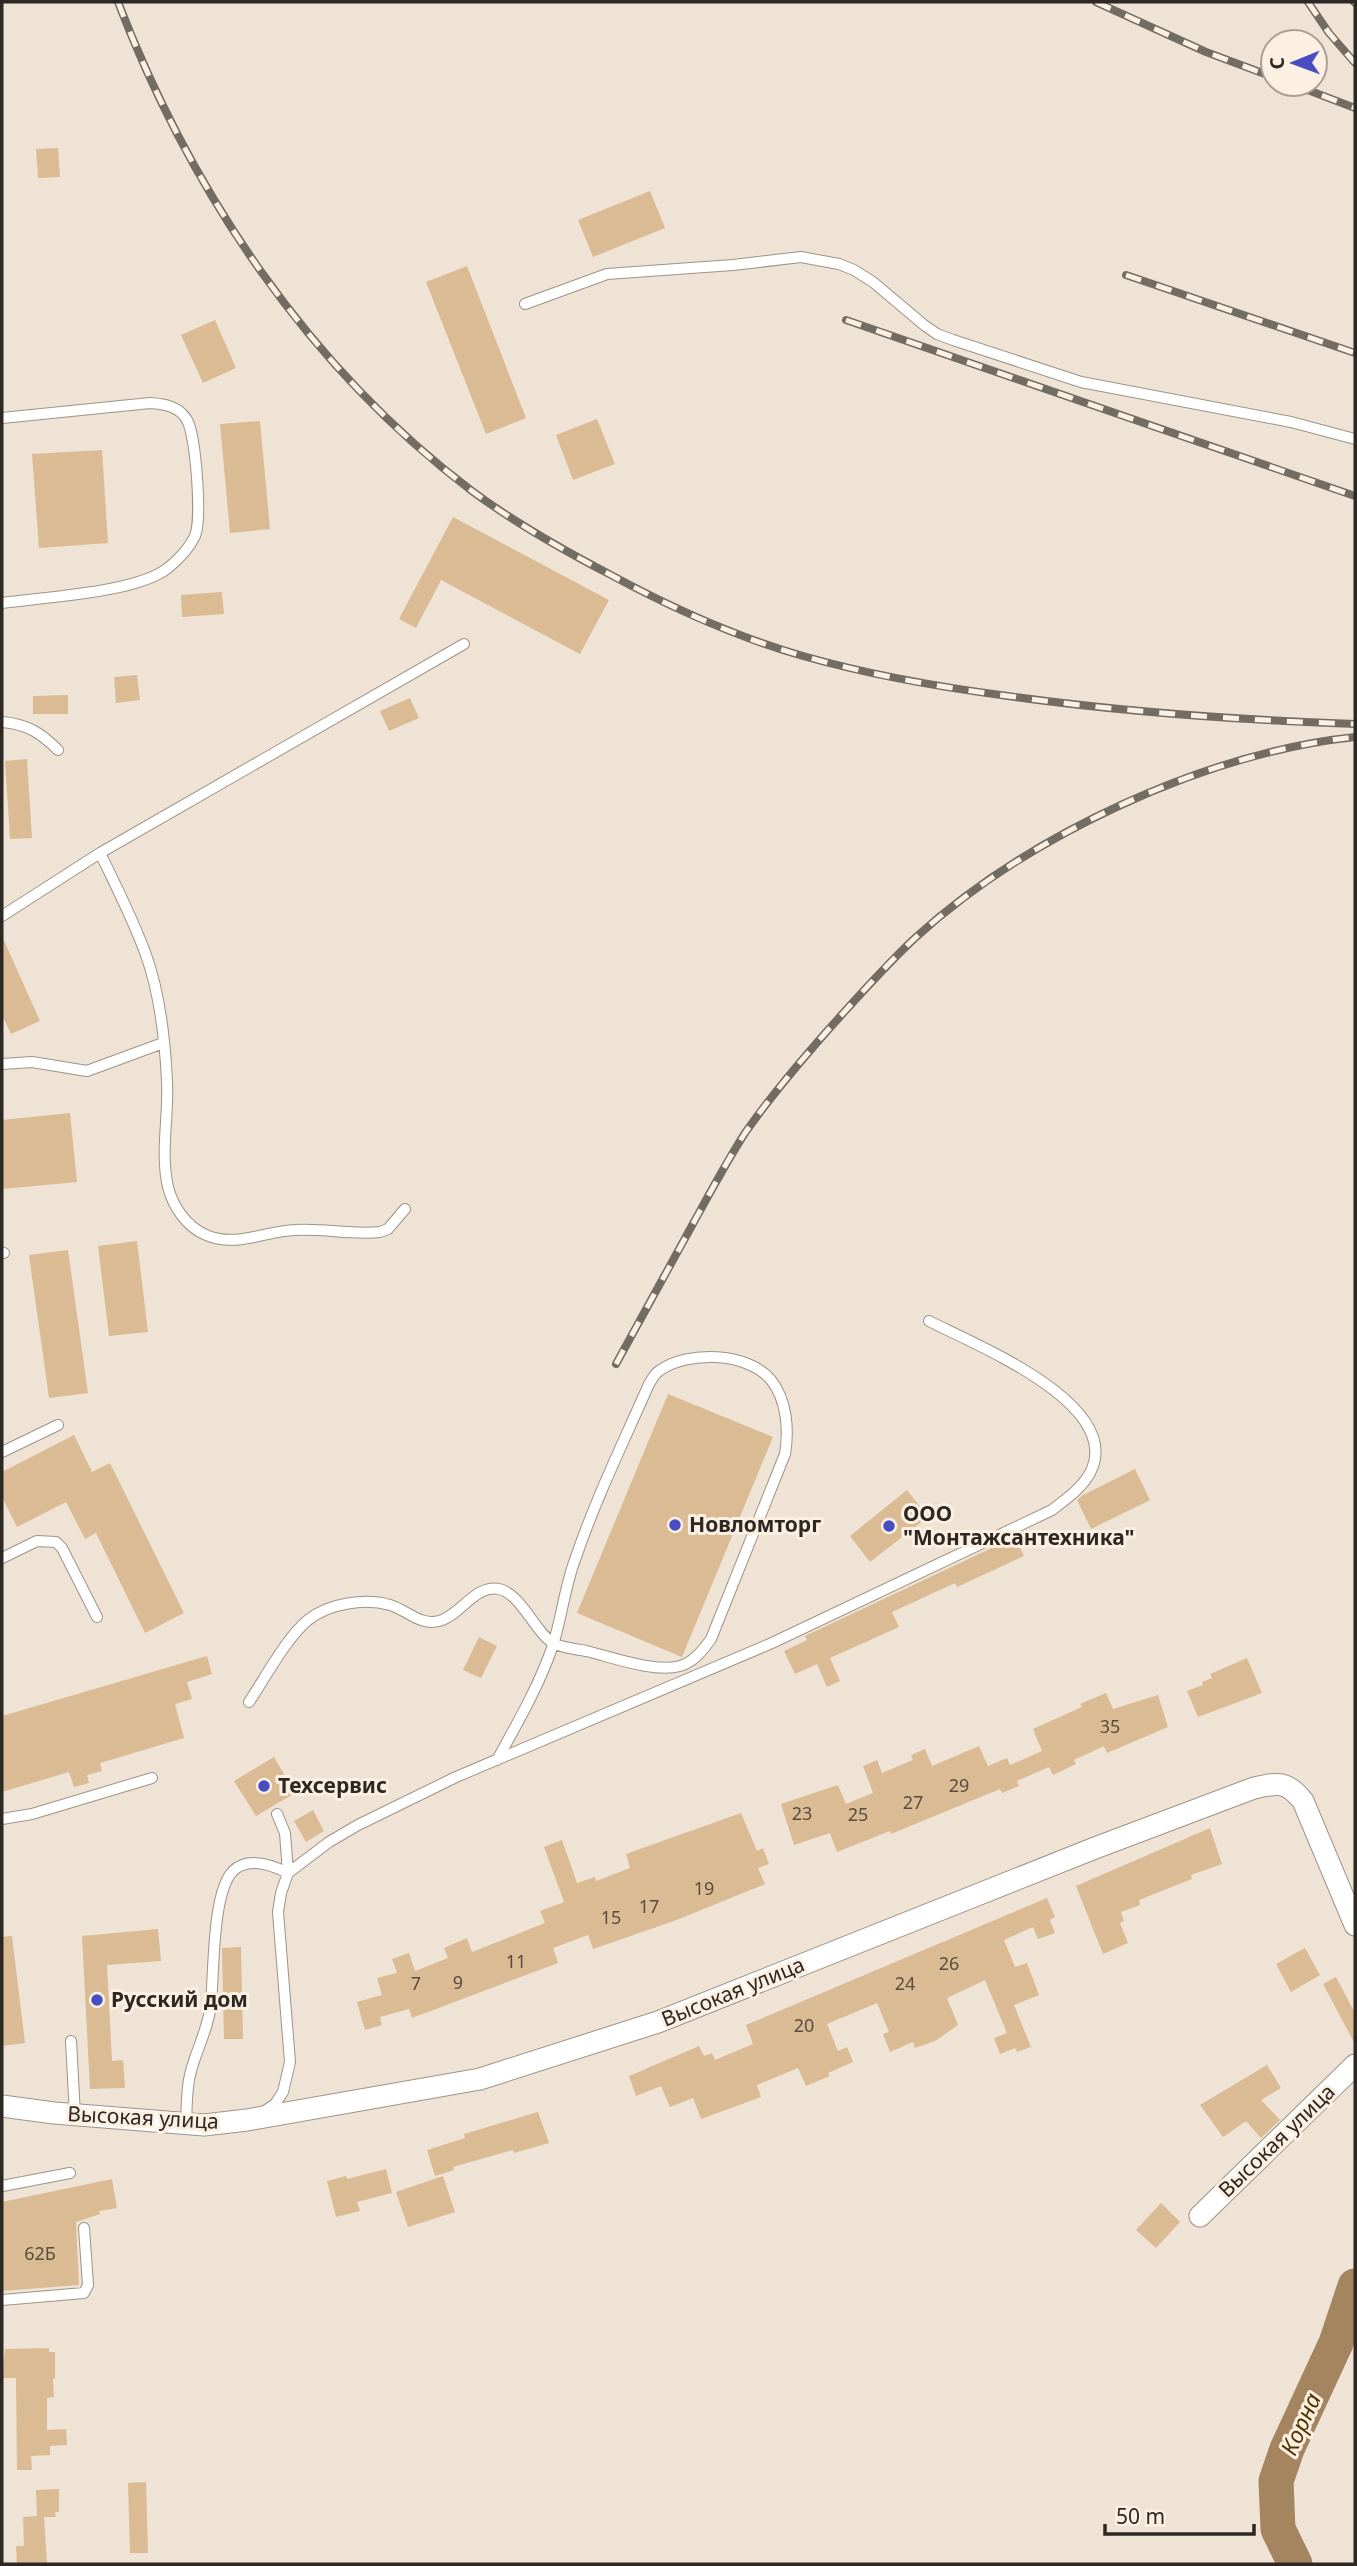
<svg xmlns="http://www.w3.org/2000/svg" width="1357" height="2566" viewBox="0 0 1357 2566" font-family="'Noto Sans',sans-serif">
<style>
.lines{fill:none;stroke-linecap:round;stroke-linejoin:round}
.river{stroke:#a48560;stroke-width:35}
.building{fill:#dbbb94}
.lane-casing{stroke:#9e9387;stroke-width:12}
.street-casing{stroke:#9e9387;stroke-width:23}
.lane{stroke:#fff;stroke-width:10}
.street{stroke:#fff;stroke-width:21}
.rail-casing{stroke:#736c63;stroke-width:8}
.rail{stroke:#fbf0e2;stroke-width:5;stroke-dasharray:16;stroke-linecap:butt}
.poi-dot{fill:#484dc2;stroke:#fbf0e2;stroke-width:2.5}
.labels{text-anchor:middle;stroke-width:6;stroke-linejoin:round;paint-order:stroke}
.number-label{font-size:18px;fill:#584d3f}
.poi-label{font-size:21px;font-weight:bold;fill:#2d2823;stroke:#fbf0e2;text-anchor:start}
.street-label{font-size:21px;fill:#2d2823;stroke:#fbf0e2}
.water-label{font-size:23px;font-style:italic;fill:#533401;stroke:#fbf0e2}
</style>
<rect width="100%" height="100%" fill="#eee3d5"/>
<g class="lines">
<path class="river" d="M1295 2564 1278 2529 1276 2481 1287 2449 1336 2343 1355 2286"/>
</g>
<path class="building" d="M58 148 60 177 38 178 36 149Z
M650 191 665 228 593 257 578 220Z
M467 266 526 418 486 434 426 282Z
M215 320 236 368 203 383 181 335Z
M597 419 615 464 573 480 556 435Z
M260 421 270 529 230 533 220 424Z
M102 450 108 543 39 548 32 454Z
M453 517 609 600 580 654 441 580 416 628 399 619Z
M222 592 224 614 182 617 181 595Z
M137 675 140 700 116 703 114 677Z
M68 695V714H33V696Z
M410 698 419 718 389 731 380 711Z
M27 759 32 838 10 839 5 761Z
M2 936 40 1021 11 1034 2 1015Z
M70 1113 77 1182 2 1189V1120Z
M137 1241 148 1332 109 1336 98 1246Z
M68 1250 88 1393 49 1398 29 1255Z
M668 1394 773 1437 682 1657 577 1613Z
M74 1435 92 1472 110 1463 184 1613 145 1633 96 1533 85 1539 66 1502 17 1527 2 1497V1472Z
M1135 1469 1150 1500 1091 1529 1077 1500 1083 1495Z
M907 1490 928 1517 870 1562 850 1536Z
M1015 1537 1024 1556 957 1587 955 1583 892 1612 899 1627 830 1658 840 1681 827 1687 817 1664 795 1674 784 1651 807 1640 805 1636Z
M479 1637 497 1646 481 1678 463 1670Z
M207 1656 212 1674 187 1682 192 1699 175 1704 184 1738 100 1763 102 1771 87 1775 89 1783 74 1787 69 1772 2 1792V1716Z
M1247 1658 1262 1693 1198 1717 1187 1691 1203 1685 1202 1682 1212 1678 1210 1674Z
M1106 1693 1113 1709 1158 1695 1168 1727 1107 1753 1104 1746 1074 1760 1076 1764 1053 1775 1049 1767 1017 1781 1019 1786 1002 1793 1000 1789 891 1834 890 1831 837 1852 830 1833 794 1845 781 1804 838 1785 846 1804 873 1793 863 1766 877 1760 882 1773 913 1760 911 1755 925 1749 932 1766 979 1746 988 1766 1007 1758 1010 1765 1042 1751 1033 1729 1082 1707 1080 1704Z
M274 1757 295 1793 256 1816 234 1781Z
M313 1810 324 1831 306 1842 294 1821Z
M741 1813 757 1851 763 1848 769 1864 758 1868 765 1884 674 1921 593 1949 588 1935 553 1948 558 1963 412 2018 409 2009 380 2017 382 2025 365 2030 357 2002 382 1995 377 1978 397 1973 392 1959 409 1953 415 1971 448 1958 444 1948 467 1938 472 1952 545 1923 540 1911 564 1902 544 1847 562 1840 577 1883 595 1877 596 1881 630 1868 626 1854Z
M1210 1828 1222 1864 1191 1875 1192 1879 1139 1900 1140 1905 1121 1912 1124 1921 1120 1923 1128 1943 1103 1954 1076 1886Z
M1047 1898 1055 1917 1050 1920 1055 1933 1038 1939 1033 1927 1004 1940 1015 1967 1027 1963 1039 1995 1014 2005 1031 2047 1017 2052 1015 2048 1000 2054 994 2038 1007 2033 985 1980 947 1998 958 2025 935 2041 915 2048 913 2042 890 2052 883 2034 889 2032 877 2003 827 2024 838 2051 847 2047 853 2062 828 2073 830 2076 806 2086 798 2068 757 2085 761 2097 701 2119 693 2098 670 2107 661 2086 636 2096 629 2076 699 2046 704 2056 712 2053 715 2060 753 2044 746 2025Z
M158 1929 161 1961 107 1965 112 2061 123 2060 125 2088 90 2089 82 1936Z
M12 1936 25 2043 2 2046V1937Z
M241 1947 243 2039H224L222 1948Z
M1305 1948 1320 1975 1291 1992 1276 1964Z
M1336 1977 1355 2013V2044L1323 1984Z
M1267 2065 1281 2088 1261 2100 1280 2120 1261 2138 1246 2121 1223 2137 1200 2105Z
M538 2112 549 2143 514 2153 513 2150 453 2167 454 2170 435 2176 427 2150 465 2138 464 2134Z
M386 2169 392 2193 357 2202 360 2211 336 2217 327 2181 346 2176 347 2179Z
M443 2176 455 2212 408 2227 396 2192Z
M112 2179 117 2208 99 2211 100 2214 76 2222 79 2285 2 2291V2202Z
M1161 2203 1180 2222 1156 2248 1136 2230Z
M49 2348V2352H55V2379H53L54 2397 47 2398V2430L66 2429 67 2445 50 2446V2455L31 2456 32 2470H17L16 2378H2L5 2349Z
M146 2482 148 2553H130L128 2483Z
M59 2489V2512H55L56 2517H44L47 2563 17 2564 16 2546H24L23 2517 37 2516 36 2490Z"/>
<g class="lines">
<g class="lane-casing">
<path id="lane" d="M525 304 607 274 733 265 801 257 839 264 854 270 873 282 924 325 937 334 953 340 1081 382 1291 422 1355 439
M2 418 150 403C164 404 179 406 187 420 196 436 202 519 195 536 189 549 179 559 168 568 136 593 44 597 2 603
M2 722C27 724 41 733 58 750
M100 853C116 886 133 919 146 955 160 994 165 1039 167 1081 169 1116 160 1152 168 1187 173 1207 187 1227 206 1235 236 1248 265 1231 295 1230 323 1228 352 1235 380 1232L388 1229 405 1209
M2 916 100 853 464 644
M2 1064 32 1062 87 1071 163 1043
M2 1253H4
M2 1452 58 1425
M2 1558 37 1541 56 1542 62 1548 97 1617
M249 1702C265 1678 287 1637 308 1620 329 1603 365 1598 390 1605 407 1610 420 1626 439 1621 460 1616 475 1584 499 1589 522 1594 536 1635 555 1644 564 1648 576 1649 586 1651 612 1657 654 1673 680 1666 694 1662 703 1650 711 1639L785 1454C789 1430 787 1400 771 1380 748 1352 687 1350 659 1371 654 1374 652 1380 649 1384 624 1441 596 1498 576 1557 565 1585 562 1616 553 1645 539 1686 518 1722 497 1760
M2 1819 32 1814 152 1778
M71 2041 75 2115
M262 2113 275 2104 283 2092 290 2062 278 1912 281 1893 288 1873 329 1842 358 1825 456 1777 772 1643 1052 1510C1066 1499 1081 1489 1090 1473 1126 1404 973 1344 929 1321
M186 2125C187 2106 186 2088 191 2071 197 2048 209 2027 211 2003 214 1974 212 1892 233 1871 248 1856 272 1865 288 1873L285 1833 277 1814
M2 2186 70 2173
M2 2300 84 2293 88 2285 84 2228"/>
</g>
<g class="street-casing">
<path id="street" d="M2 2106 54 2113 204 2125 247 2120 480 2079 658 2022 1095 1848 1254 1788C1278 1783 1286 1780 1303 1801L1355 1925
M1200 2216 1355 2065"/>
</g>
<use href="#lane" class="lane"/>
<use href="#street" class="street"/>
<g class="rail-casing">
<path id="rail" d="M118 2C191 192 308 367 472 491 515 523 563 550 611 575 672 608 736 637 803 656 870 675 939 687 1008 696 1124 712 1239 720 1355 724
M1096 2 1206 52 1273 77
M1308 2 1329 33 1355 63
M1354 2 1355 3
M1292 84 1355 108
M1126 275 1355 353
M846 320 1355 496
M616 1364C642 1316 669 1268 695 1220 711 1191 727 1161 745 1133 770 1097 799 1063 828 1030 856 999 884 967 915 938 1027 836 1204 753 1355 737"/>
</g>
<use href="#rail" class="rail"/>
</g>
<g class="poi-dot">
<circle cx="675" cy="1525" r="7"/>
<circle cx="889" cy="1526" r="7"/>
<circle cx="264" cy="1786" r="7"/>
<circle cx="97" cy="2000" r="7"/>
</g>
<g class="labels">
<g class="number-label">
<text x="1110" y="1733">35</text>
<text x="959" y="1792">29</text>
<text x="913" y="1809">27</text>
<text x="802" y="1820">23</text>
<text x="858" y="1821">25</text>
<text x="704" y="1895">19</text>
<text x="649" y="1913">17</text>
<text x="611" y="1924">15</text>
<text x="516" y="1968">11</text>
<text x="949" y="1970">26</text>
<text x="458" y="1989">9</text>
<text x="416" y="1990">7</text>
<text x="905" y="1990">24</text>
<text x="804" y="2032">20</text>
<text x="40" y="2260">62Б</text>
</g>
<g class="poi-label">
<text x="903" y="1521">ООО<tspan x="903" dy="24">"Монтажсантехника"</tspan></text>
<text x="689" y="1532">Новломторг</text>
<text x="278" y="1793">Техсервис</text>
<text x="111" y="2007">Русский дом</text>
</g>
<g class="street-label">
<text transform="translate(733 1992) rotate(-22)" y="7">Высокая улица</text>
<text transform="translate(143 2118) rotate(3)" y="7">Высокая улица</text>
<text transform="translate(1277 2141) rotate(-44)" y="7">Высокая улица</text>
</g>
<g class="water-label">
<text transform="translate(1301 2424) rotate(-66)" y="8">Корна</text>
</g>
</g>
<rect width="1357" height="2566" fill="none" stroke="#2d2823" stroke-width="7"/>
<g transform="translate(1294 63) rotate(269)"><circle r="33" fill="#fbf0e2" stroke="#a9a096" stroke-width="2"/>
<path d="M0-5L12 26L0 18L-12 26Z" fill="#484dc2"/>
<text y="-10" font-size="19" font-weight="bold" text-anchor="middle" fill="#2d2823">С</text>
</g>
<path d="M1105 2524v10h149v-10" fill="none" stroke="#2d2823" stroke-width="3.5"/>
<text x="1116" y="2524" font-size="21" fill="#2d2823" stroke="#fbf0e2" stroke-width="5" paint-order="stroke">50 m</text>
</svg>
